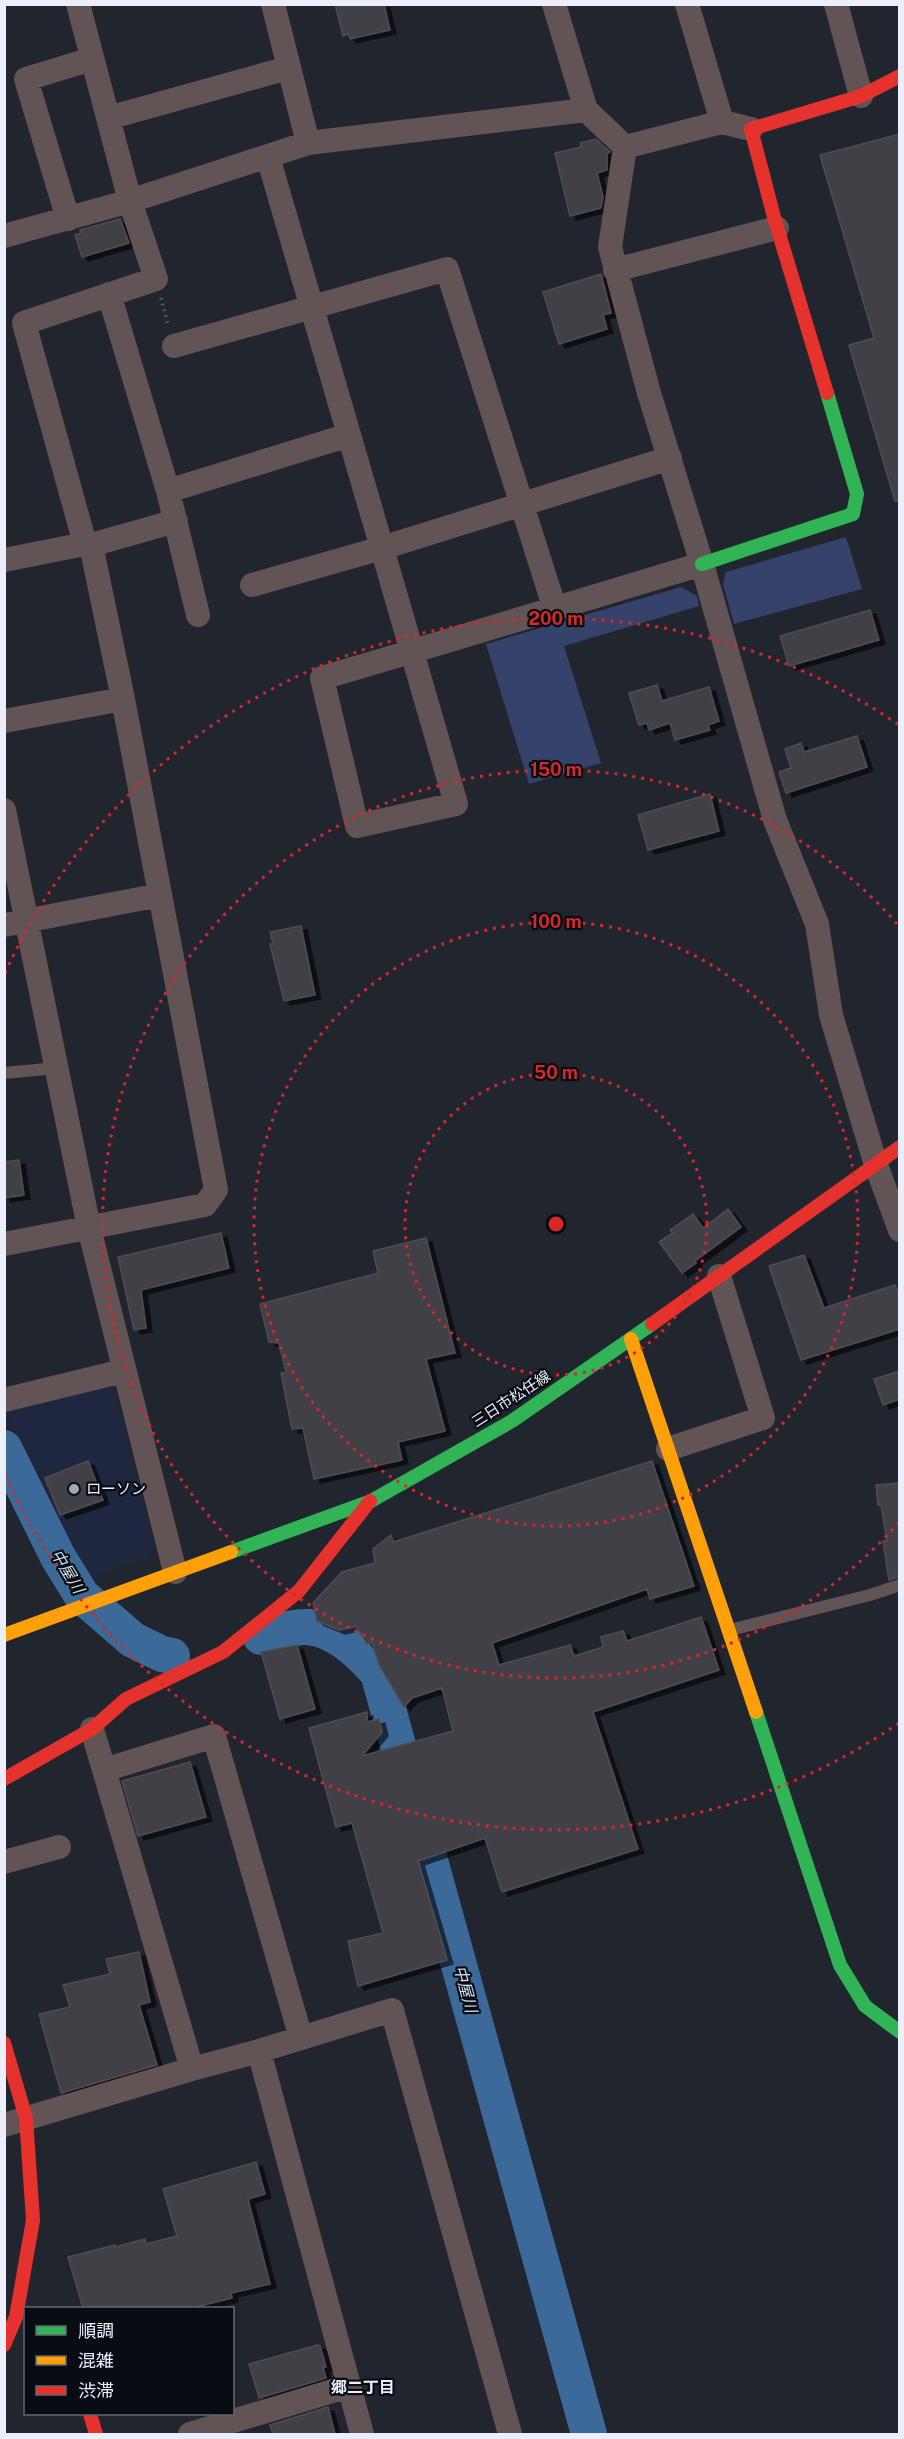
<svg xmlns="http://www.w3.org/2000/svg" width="904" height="2439" viewBox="0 0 904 2439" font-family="'Public Sans','Noto Sans JP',sans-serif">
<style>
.built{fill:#1e273d}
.green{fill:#35436b}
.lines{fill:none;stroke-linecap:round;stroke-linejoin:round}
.river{stroke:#3b6a99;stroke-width:36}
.building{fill:#434146;stroke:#4f4c51;stroke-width:1.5;filter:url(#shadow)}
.path{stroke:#615a5e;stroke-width:4;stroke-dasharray:1.5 4.5;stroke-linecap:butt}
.lane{stroke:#625454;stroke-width:12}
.street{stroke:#625454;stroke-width:24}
.fast{stroke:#30b455;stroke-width:14}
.slow{stroke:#ff9f0a;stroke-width:14}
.jam{stroke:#e5322d;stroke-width:14}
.ring{fill:none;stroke:#d62828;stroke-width:3;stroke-dasharray:3 6}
.poi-dot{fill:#a4a8b3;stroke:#080c13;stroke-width:2}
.labels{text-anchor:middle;stroke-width:4.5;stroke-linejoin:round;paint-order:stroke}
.street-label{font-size:15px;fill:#eaeffb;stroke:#080c13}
.poi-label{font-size:15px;fill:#eaeffb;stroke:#080c13;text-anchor:start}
.water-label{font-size:16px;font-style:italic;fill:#d2e0ef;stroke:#080c13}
.neighbourhood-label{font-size:16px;font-weight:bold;fill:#eaeffb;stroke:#080c13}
.centre{fill:#d62828;stroke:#080c13;stroke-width:3}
.ring-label{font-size:18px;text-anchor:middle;font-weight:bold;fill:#d62828;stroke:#080c13;stroke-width:4.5;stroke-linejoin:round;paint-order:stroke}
</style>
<defs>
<filter id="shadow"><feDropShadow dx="6" dy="4" stdDeviation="0" flood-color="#0009"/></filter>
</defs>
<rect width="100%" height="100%" fill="#21252e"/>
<path class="built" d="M104 1384 115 1391 155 1546 148 1557 83 1580 4 1410Z"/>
<path class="green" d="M846 537 862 589 734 624 723 584 726 572Z
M681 587 697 596 699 606 564 646 601 763 529 784 486 644Z"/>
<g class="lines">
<path class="river" d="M4 1448 58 1557 82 1596 133 1640 162 1654 172 1656
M261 1637C276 1633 292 1626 308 1627 337 1630 359 1652 378 1673L589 2434"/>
</g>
<path class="building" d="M335 4H384L390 30 350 39 348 34 343 36Z
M900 134V501H895L849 345 874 338 820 155Z
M596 139 610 152 607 154V170L597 173 603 197 601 208 570 216 555 153 581 147 580 143Z
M120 219 129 243 82 257 75 235 81 233 80 230Z
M601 274 611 313 603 315 607 329 559 344 543 292Z
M870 610 879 640 789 666 780 636Z
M657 685 662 701 709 687 719 721 708 725 710 730 675 740 670 723 649 730 647 723 639 725 629 693Z
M857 736 867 767 786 793 779 772 791 768 785 749 801 743 804 752Z
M710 794 719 831 648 850 638 815Z
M301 926 315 995 284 1001 270 944H273L270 932Z
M19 1160 24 1195 4 1198V1162Z
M728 1209 741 1227 695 1261 696 1263 682 1273 659 1242 673 1233 670 1230 693 1214 703 1228Z
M221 1233 229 1268 141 1290 146 1328 134 1330 118 1257Z
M426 1238 455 1353 426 1359 445 1431 398 1442 402 1460 314 1479 303 1428 292 1429 281 1373 286 1372 279 1343 269 1342 260 1304 378 1273 373 1251Z
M804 1255 824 1308 895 1285 900 1299V1329L801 1360 769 1266Z
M900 1371V1399L883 1405 874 1379Z
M88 1461 103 1500 60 1515 45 1478Z
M652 1461 694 1586 650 1599 647 1589 492 1643 499 1665 570 1645 574 1656 603 1647 601 1637 623 1631 627 1641 701 1617 719 1670 593 1712 638 1849 502 1892 485 1838 418 1861 447 1960 358 1986 348 1941 383 1933 352 1823 336 1827 309 1728 367 1712V1722L379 1719 382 1732 362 1756 453 1731 442 1688 412 1698 404 1707 379 1665 372 1642 367 1644 356 1626 339 1630 317 1621 313 1603 342 1572 375 1563 373 1549 391 1535 393 1542Z
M900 1483V1577L889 1580 883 1541H887L881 1505H878L876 1485Z
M297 1645 315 1709 280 1719 261 1652Z
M190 1762 206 1817 138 1836 122 1781Z
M139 1952 150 2002 139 2005 157 2065 61 2093 39 2014 70 2007 63 1985 110 1974 106 1959Z
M256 2162 265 2194 248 2199 270 2284 231 2293 232 2298 192 2308H83L68 2257 115 2245V2247L145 2239 146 2244 177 2236 163 2189Z
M317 2345 320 2346 326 2367H323L326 2378 259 2398 249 2364Z
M328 2407 335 2434H273L270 2425Z"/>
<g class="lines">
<path class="path" d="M161 298 168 325"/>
<path class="lane" d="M4 1073 57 1068
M730 1630 870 1595 900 1585"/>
<path class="street" d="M78 4 130 201 156 279 24 323 85 544
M273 4 308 143
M554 4 586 110 625 147 610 247 649 393 702 564 775 820 817 924 831 1015 876 1165 900 1230
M687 4 722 122
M836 4 861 96
M108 118 288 68
M625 147 722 122 751 129
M268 157 382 548 670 458
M68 219 26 79 92 59
M4 236 130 201 308 143 586 110
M615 270 777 228
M109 294 168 491
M174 346 447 269 555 609
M91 545 176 521
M4 560 85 544 91 545 123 699 216 1190 205 1205 4 1244
M252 585 382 548 456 804 357 826 322 678C449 641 576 602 702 564
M198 615 168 491 349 435
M4 721 123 699
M4 810 89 1228 175 1572
M4 925 160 895
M4 1400 123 1371
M668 1449 763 1418 719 1276
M104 1770 214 1736 301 2038
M4 1862 59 1847
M259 2051 392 2010 510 2434
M192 2069 259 2051 362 2434
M4 2125 192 2069 92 1729
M190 2434 349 2386"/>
<path class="fast" d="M702 564 853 514 857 494 827 393
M231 1552 371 1501 512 1421 652 1324
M756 1712 840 1965 865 2006 900 2032"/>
<path class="slow" d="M631 1339 756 1712
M4 1635 231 1552"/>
<path class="jam" d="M827 393 774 217 751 129 861 96 900 76
M652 1324 900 1147
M4 1779 92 1729 126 1699 223 1652 299 1591 370 1501
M4 2043 26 2118 33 2220 16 2317 4 2345
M90 2414 96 2434"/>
</g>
<g class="ring">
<circle cx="556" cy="1224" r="151"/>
<circle cx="556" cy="1224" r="302"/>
<path d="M899 1522A454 454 0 1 1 899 926"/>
<path d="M899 1723A605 605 0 0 1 5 1475M5 973A605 605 0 0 1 899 725"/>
</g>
<circle class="poi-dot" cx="74" cy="1489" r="6"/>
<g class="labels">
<g class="street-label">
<text transform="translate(511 1399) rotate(-33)" y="5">三日市松任線</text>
</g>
<g class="poi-label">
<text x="86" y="1494">ローソン</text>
</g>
<g class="water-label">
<text transform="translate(68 1571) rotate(59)" y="6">中屋川</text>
<text transform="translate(466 1989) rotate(75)" y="6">中屋川</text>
</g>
<g class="neighbourhood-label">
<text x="363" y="2393">郷二丁目</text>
</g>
</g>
<circle cx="556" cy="1224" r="9" class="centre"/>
<g class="ring-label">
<text x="556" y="625">200 m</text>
<text x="556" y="776">150 m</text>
<text x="556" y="928">100 m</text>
<text x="556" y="1079">50 m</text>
</g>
<rect width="904" height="2439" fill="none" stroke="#eaeffb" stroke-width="12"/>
<rect x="24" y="2307" width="210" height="108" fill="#080c13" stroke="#626770" stroke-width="1.5"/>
<rect x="36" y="2326" width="30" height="9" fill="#30b455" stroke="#626770" stroke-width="1.5"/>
<text x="78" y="2337" font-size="18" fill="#eaeffb">順調</text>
<rect x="36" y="2356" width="30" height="9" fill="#ff9f0a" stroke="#626770" stroke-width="1.5"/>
<text x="78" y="2367" font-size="18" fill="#eaeffb">混雑</text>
<rect x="36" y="2386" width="30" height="9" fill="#e5322d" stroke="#626770" stroke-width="1.5"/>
<text x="78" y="2397" font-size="18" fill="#eaeffb">渋滞</text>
</svg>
